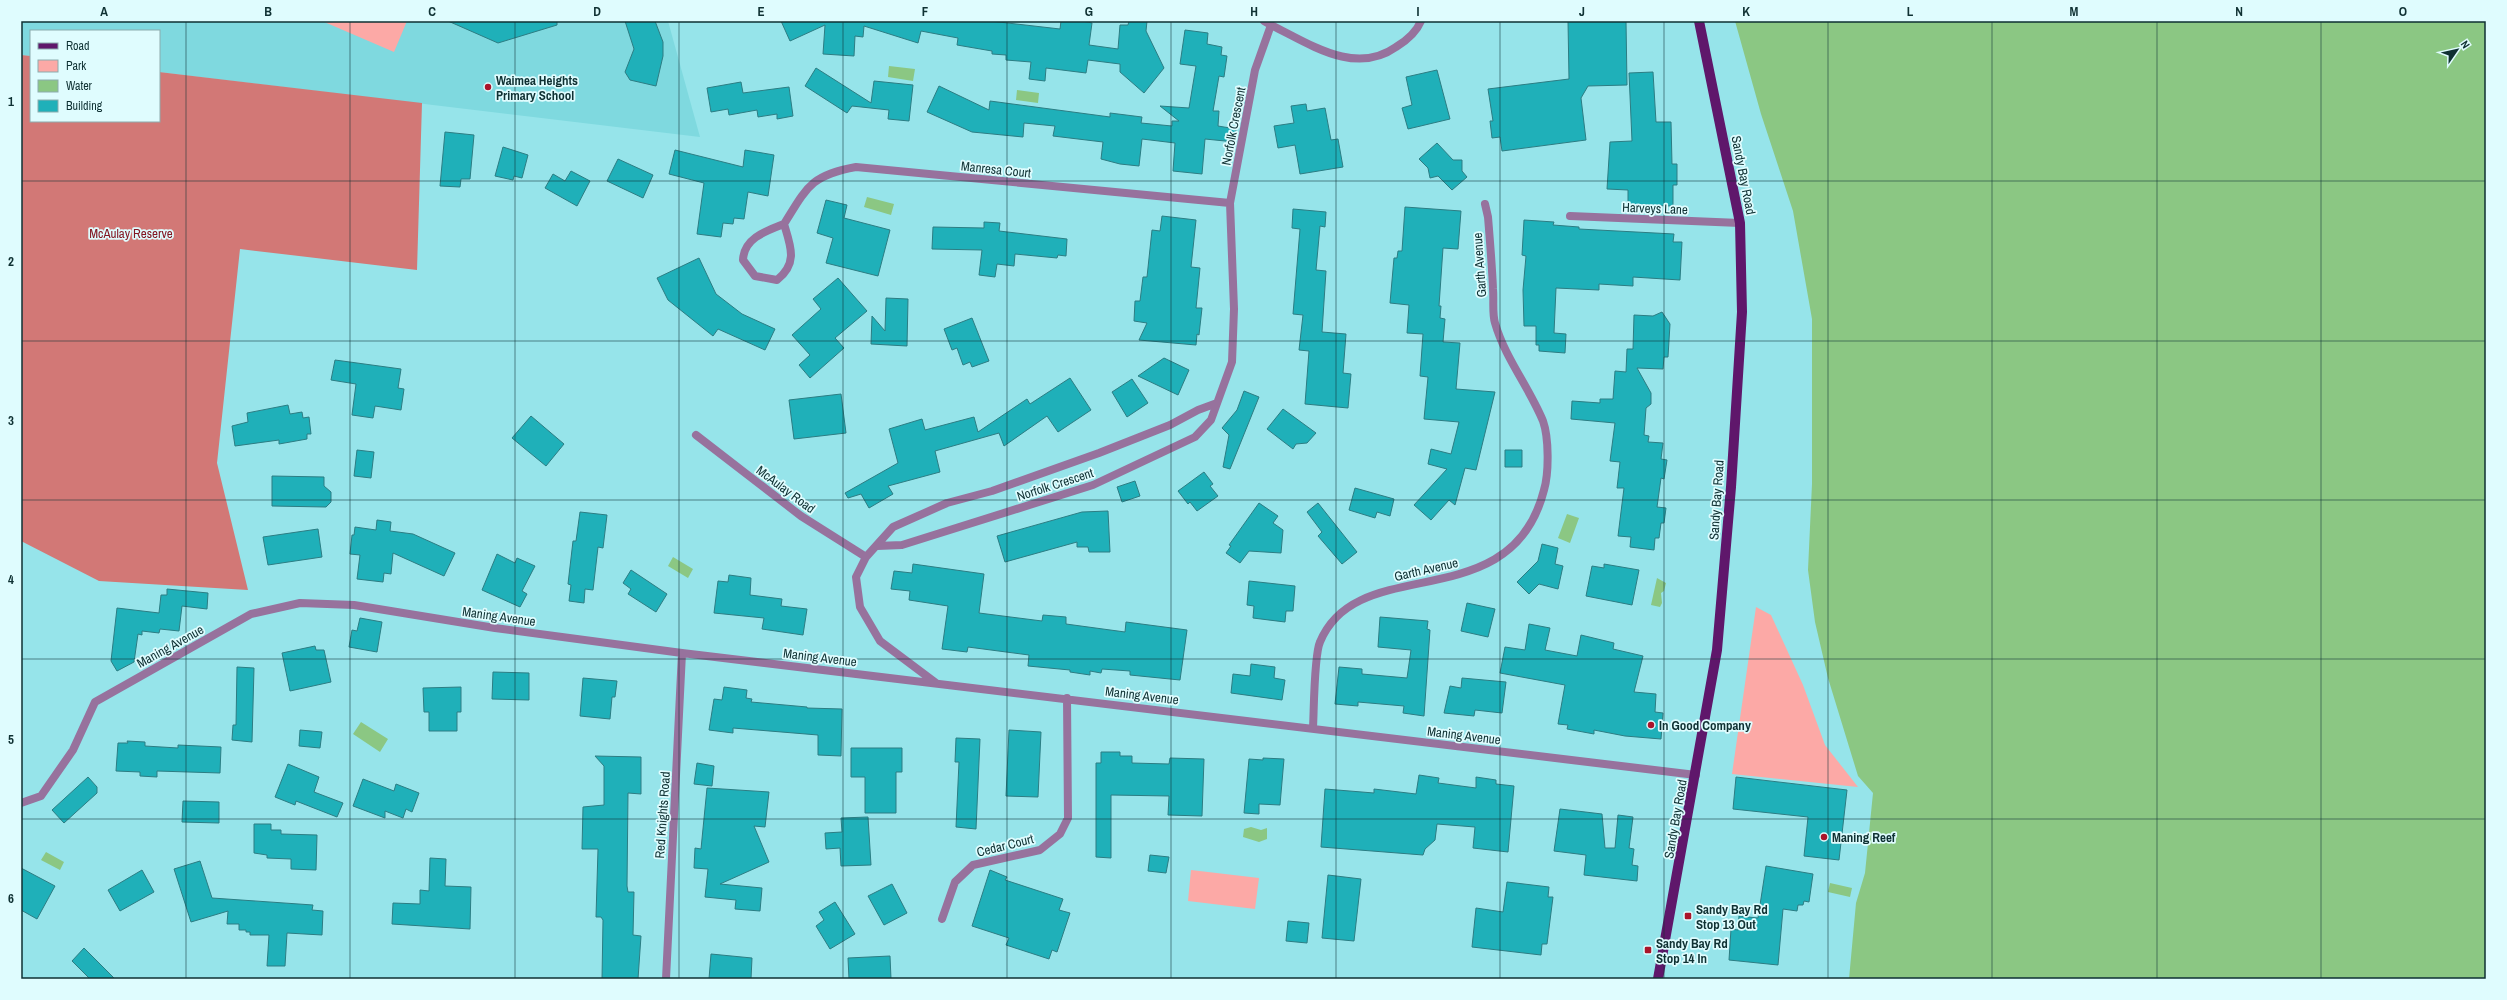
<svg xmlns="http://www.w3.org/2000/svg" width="2507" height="1000" viewBox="0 0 2507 1000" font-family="'Archivo Narrow',sans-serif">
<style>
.built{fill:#7fd9df}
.green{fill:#fca9a6}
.forest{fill:#d27876}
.water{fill:#8bc783}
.building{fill:#1fb0b9;stroke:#2c7d83}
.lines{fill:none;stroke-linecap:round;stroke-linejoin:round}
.minor{stroke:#97729d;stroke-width:8}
.primary{stroke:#5f176b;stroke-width:10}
.grid{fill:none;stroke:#0f3133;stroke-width:1;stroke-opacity:0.55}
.poi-dot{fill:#aa142a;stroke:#dffcfe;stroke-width:1.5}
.labels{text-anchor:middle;stroke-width:3.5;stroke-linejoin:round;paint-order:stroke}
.poi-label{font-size:13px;font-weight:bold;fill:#0f3133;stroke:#dffcfe;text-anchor:start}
.street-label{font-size:13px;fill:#0f3133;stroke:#dffcfe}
.park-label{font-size:13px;fill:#841723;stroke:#dffcfe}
.neatline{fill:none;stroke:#0f3133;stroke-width:1.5}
.grid-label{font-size:13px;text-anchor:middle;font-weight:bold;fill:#0f3133}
</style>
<rect width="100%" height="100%" fill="#96e4ea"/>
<path class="built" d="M21 21H668L700 137 159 72V31H31V56L21 55Z"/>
<path class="green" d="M322 21H407L394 52Z
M1756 607 1771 615 1803 685 1825 745 1858 787 1732 774Z
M1191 870 1259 878 1255 909 1188 901Z"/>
<path class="forest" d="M21 55 31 56V121H159V72L422 103 417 270 240 249 217 463 248 590 99 581 21 541Z"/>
<path class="water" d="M1735 21H2486V979H1849L1856 903 1865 873 1873 793 1858 776 1828 678 1815 622 1808 570 1812 484V319L1793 211 1761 114Z
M889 66 915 69 913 81 888 77Z
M1017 90 1039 93 1038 103 1016 100Z
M867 197 894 204 891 215 864 207Z
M1567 514 1579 518 1570 543 1558 538Z
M673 557 693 569 688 578 668 566Z
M1657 578 1666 583 1664 591 1661 593 1662 603 1660 607 1651 605Z
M361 722 388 739 380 752 353 734Z
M1251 827 1261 830 1267 828V839L1259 842 1243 837 1244 829Z
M46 852 64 862 60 870 41 860Z
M1830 883 1852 888 1850 897 1828 892Z"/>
<path class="building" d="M448 21H557V25L498 43Z
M625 21H655L663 42V56L656 86 630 80 625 72 634 49Z
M781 21H990L1060 29 1061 21H1082L1092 23 1089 45 1118 49 1120 25H1128L1129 21H1147L1146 31 1164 68 1144 93 1120 72V64L1088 60 1086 73 1046 68 1045 81 1029 79 1031 62 1006 60V55L992 54V51L957 45 958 38 921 31 918 43 864 26 863 37 855 36 854 56 823 54 825 25 790 41Z
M1568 21H1626L1627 85 1588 86 1581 98 1586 140 1502 151 1500 137 1492 138 1490 121H1493L1488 89 1569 79Z
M1185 30 1208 33 1207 44 1222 47 1221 55 1227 56 1224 77 1219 76 1213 111H1219L1218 126 1236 129 1235 142 1205 139 1202 174 1173 171 1175 143 1142 139 1139 166 1120 164 1101 159 1103 142 1053 136 1055 126 1024 123 1023 137 972 132 927 112 939 86 989 110 990 101 1110 117V113L1142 117 1141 123 1172 126V121H1179L1160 106 1189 108 1196 66 1180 64Z
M816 68 871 103 874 81 913 85 909 121 888 119 889 110 852 106 847 113 805 86Z
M1437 70 1450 119 1408 129 1402 108 1412 105 1406 77Z
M1653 72 1656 122H1671L1672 164H1677V185H1673V206L1628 205V190L1607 189 1610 142 1632 141 1629 73Z
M741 82 743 93 789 87 793 116 777 119V114L758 117 757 110 729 115 728 109 711 112 707 88Z
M1306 104 1307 111 1325 108 1331 140 1338 139 1343 167 1300 174 1295 145 1278 148 1274 126 1294 123 1291 106Z
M445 132 474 135 470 179H461L460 187 440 186Z
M1437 143 1453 160H1462V171L1467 177 1452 190 1438 176 1430 178 1428 168 1419 159Z
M503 147 528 155 522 178 514 176 513 180 495 176Z
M675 150 743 167 745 150 774 155 768 196 748 192 744 219 734 218 733 224 723 223 721 237 697 234 704 183 669 174Z
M618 159 653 175 643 198 607 181Z
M571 171 590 181 577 206 545 188 553 174 565 181Z
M826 200 847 205 844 218 890 230 878 276 826 263 833 238 817 233Z
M1405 207 1461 211 1458 249 1443 248 1439 306H1441L1440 318 1445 319 1443 342 1460 343 1456 389 1495 392 1476 470 1465 468 1455 505 1449 500 1431 520 1414 505 1447 469 1428 464 1431 449 1451 454 1459 422 1424 419 1428 377 1420 376 1423 334 1407 333 1409 305 1390 303 1394 258H1397L1398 251H1402Z
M1293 209 1326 212 1325 227 1320 226 1316 270 1326 271 1322 332 1346 334 1343 373 1351 374 1348 408 1305 404 1309 351 1299 350 1303 315 1293 314 1300 229 1292 228Z
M1162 216 1196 220 1191 267 1200 268 1196 308H1202L1199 335 1197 334 1196 345 1139 340 1147 323 1134 321 1135 301H1140L1143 277H1147L1152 230 1160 231Z
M1524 220 1554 222 1553 225 1579 227V229L1674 234 1673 242H1682L1680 280 1633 277V286L1599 284V290L1556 288 1554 333 1566 334 1565 353 1539 351V345H1536V326H1524L1523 290 1526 256 1522 255Z
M984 222 1000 223 999 231 1067 239 1066 256 1058 255 1057 258 1015 254 1014 266 997 264 995 277 979 275 982 250 932 249 933 227 984 228Z
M699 258 716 294 742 314 775 329 765 350 718 329 713 336 668 300 657 278Z
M838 278 867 311 835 338 844 348 810 378 799 365 810 355 792 335 821 309 813 299Z
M886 298 908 299 907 346 871 344 872 316 885 331Z
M1662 312 1670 324 1668 357H1664L1663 369 1637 368 1651 393V404L1646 408 1644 435 1649 436 1648 442 1663 443 1661 459 1667 460 1664 479 1661 478 1657 507 1666 508 1664 523H1661L1659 538H1655L1654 550 1630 547 1631 537 1618 536 1624 488H1617L1620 462 1610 461 1615 423 1571 419 1572 401 1600 403V399H1613L1615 371 1626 372 1627 349H1633L1634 315 1653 316Z
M972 318 989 361 972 367 970 362 963 365 957 348 952 350 944 329Z
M1164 358 1189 370 1178 395 1138 376Z
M335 360 401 369 398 388 404 389 401 410 375 406 373 418 352 415 356 384 331 380Z
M1070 378 1091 410 1058 432 1047 416 1004 446 999 433 935 451 940 472 888 486 893 494 869 508 861 494 848 498 845 493 898 463 889 429 922 419 925 430 974 417 978 432 1027 399 1030 404Z
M1132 379 1148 403 1127 417 1112 392Z
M1244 391 1259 397 1230 469 1223 467 1229 435 1222 428 1237 410Z
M841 394 846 433 794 439 789 400Z
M288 405 290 414 302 412 303 418 309 417 311 434H307V439L279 444V440L235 446 232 426 248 422 247 413Z
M1283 409 1316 433 1307 443 1296 444 1293 449 1267 429Z
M531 416 564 444 546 466 512 438Z
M357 450 374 452 371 478 354 476Z
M1505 450H1522V467H1505Z
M1204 472 1213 484 1210 486 1218 496 1197 511 1190 502 1188 504 1178 491Z
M272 476 324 477V486L331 492V502L326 507 272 506Z
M1135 481 1140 496 1122 502 1117 487Z
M1355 488 1394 499 1390 516 1377 512 1375 518 1349 510Z
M1259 503 1278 516 1273 523 1283 530 1281 553 1249 551 1240 563 1226 553 1231 546 1229 545Z
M1318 503 1357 552 1342 564 1318 536 1322 532 1307 512Z
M1108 511 1110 552H1089L1088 547H1077V542L1005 562 997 536 1082 512Z
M580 512 607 515 603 548 598 547 593 590 585 589 584 603 569 601 571 585 568 584 573 541H576Z
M377 520 391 522 390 531 413 534 455 553 444 576 393 553 391 574 384 573 383 582 357 579 360 555 350 554 352 535H354L355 527 376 530Z
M318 529 322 557 268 565 263 537Z
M1542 544 1558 548 1555 564 1563 566 1558 589 1539 584 1529 594 1517 582 1538 561Z
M497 554 515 563 517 558 535 566 522 591 527 594 520 607 482 590Z
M913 564 984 574 979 613 1042 621 1043 615 1066 617V624L1125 632 1126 622 1187 630 1180 680 1130 675V671L1102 669 1101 673 1090 671V675L1070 672V670L1028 666 1029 655 968 647 967 652 942 649 948 606 909 600 910 591 891 589 894 571 912 573Z
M1604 564 1639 570 1632 605 1586 596 1592 566 1604 568Z
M631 570 667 594 656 612 628 594 631 589 623 583Z
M729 575 751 578 750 595 782 599 781 606 807 609 803 635 762 629 764 618 714 613 718 581 728 582Z
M1249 581 1295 586 1293 611H1286L1285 622 1253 618 1254 606 1247 605Z
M167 589 208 593 207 609 182 606 179 631 160 629 159 633 142 631V635L138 634 134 662 117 671 111 661 117 608 159 613 161 595H167Z
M1467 603 1495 609 1488 637 1461 631Z
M1380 617 1428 621 1427 629 1430 630 1424 716 1403 713 1404 706 1358 702V706L1335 704 1339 667 1362 669V674L1407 678 1411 650 1378 647Z
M360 618 382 622 377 652 349 647 352 630 357 631Z
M1529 624 1550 628 1545 650 1577 656 1581 635 1614 643 1613 649 1643 656 1634 692 1656 694 1655 712 1663 713 1661 739 1625 736 1594 730V734L1567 729 1568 725 1558 724 1565 685 1500 673 1505 647 1525 650Z
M315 646 316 650H324L331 682 290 691 282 653Z
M1251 664 1275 667 1274 678 1285 680 1282 700 1231 693 1233 674 1250 676Z
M237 667 254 668 252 742 232 740 233 725H236Z
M493 672 529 673V700L492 699Z
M583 678 617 681 615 697H612L610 719 580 716Z
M1462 678 1506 682 1502 713 1475 710 1474 716 1444 713 1450 686 1461 688Z
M461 687V712H457V731H429V712H424L423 688Z
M724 687 747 690 746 698 752 699 751 702 807 707V708L842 709 841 756 818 755V735L733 728V733L709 730 714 699 722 700Z
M300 730 322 732 320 748 299 746Z
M1009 730 1041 732 1038 797 1006 796Z
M956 738 980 739 976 829 956 827 959 762H955Z
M127 741 145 742V746L178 748V745L221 747 220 773 157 771V777L140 776V772L116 771 118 743H128Z
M851 748H902V772H896V813H865V777H851Z
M1101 752H1120V756H1132V763L1169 764 1170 758 1204 759 1202 816 1168 815 1169 796 1111 795V858L1096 857V763H1101Z
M595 756 641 757V794L628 793 627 886 628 892H634L633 935 641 936 638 979H602L603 920 601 917H596L598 849H582L583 807 604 805V766Z
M1263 758 1284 759 1280 805 1259 804V814L1244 813 1249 759 1263 760Z
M697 763 714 766 712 786 694 784Z
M288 764 319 777 314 792 343 803 337 817 296 801 295 805 275 797Z
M1419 775 1439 778 1438 783 1476 788V777L1496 780V784L1514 786 1508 852 1473 848 1475 827 1437 824 1435 840 1425 849 1423 855 1321 847 1325 789 1374 793V789L1416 794Z
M88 777 97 787V793L64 823 52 810Z
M1736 777 1847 790 1839 860 1804 856 1808 817 1733 809Z
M363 779 394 791 396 784 419 793 412 812 406 809 403 818 385 811V818L353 806Z
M707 788 769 792 765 827 754 826 769 862 720 884 762 888 760 911 735 909 736 900 705 897 708 869 694 868 695 848 701 849Z
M183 801 219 802V823L182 822Z
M1560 809 1602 814 1605 848H1615L1618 815 1633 817 1629 848 1634 849 1632 865 1638 866 1637 881 1584 875 1586 855 1554 851Z
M868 817 871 865 841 866 840 848 826 849 825 833 842 832 841 818Z
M254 824H271V830H281V834L317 835 316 870 291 869V859L267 858V855L254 853Z
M1150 855 1169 857 1166 873 1148 871Z
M430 858 446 859 445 886 471 887 470 929 392 924 393 903 420 904V890L429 891Z
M200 861 212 898 313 905 312 910 323 911 322 935 287 933 285 966H267L269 935H250V932H246V930H239V924H227L228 911 191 922 174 869Z
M1766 866 1813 874 1809 902 1804 901 1803 905H1798L1797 911 1783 909 1778 965 1729 960 1731 929 1738 930 1739 916 1758 918Z
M21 868 55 886 37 919 21 910Z
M142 870 154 892 120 911 108 890Z
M990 870 1007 877 1005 880 1063 899 1059 910 1070 913 1057 952 1052 950 1049 959 1006 945 1009 938 972 926Z
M1328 875 1361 879 1354 941 1322 938Z
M1507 882 1549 887 1548 897H1553L1547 944H1542L1541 955 1472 947 1476 908 1503 912Z
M892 884 907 913 884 925 868 896Z
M835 902 855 934 830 949 816 926 824 920 819 912Z
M1288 921 1309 923 1307 943 1286 941Z
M84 948 115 979H90L72 961Z
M711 954 752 958 751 979H709Z
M890 956 891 979H849L848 958Z"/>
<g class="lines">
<path class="minor" d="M1264 21 1271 25
M1570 216 1740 223
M784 224C766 231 744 238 743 260L755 276 777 280C798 263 791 247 784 224 807 187 811 175 856 167L1230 203
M696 435 801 516 866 557
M877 546 902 545 1093 485 1195 437 1211 420 1232 362 1234 309 1230 203 1255 70 1271 25C1310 44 1355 76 1396 47 1406 41 1416 33 1421 21
M936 683 880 641 860 607 856 577 866 557 893 527 947 503 992 491 1099 453 1170 425 1198 410 1217 403
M1313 728C1314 710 1314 655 1320 642 1358 550 1511 620 1544 490 1549 473 1549 438 1543 421 1529 387 1505 358 1495 323 1492 313 1494 300 1493 289 1492 265 1490 241 1488 217L1485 204
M21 803 41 796 73 750 95 702 251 614 300 603 354 605 495 628 682 653 1696 775
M942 919 955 882 973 865 1040 850 1060 834 1068 818 1067 698
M666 979 682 653"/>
<path class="primary" d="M1658 979 1717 650 1731 487 1742 312 1740 223 1699 21"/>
</g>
<path class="grid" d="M186 21V979M350 21V979M515 21V979M679 21V979M843 21V979M1007 21V979M1171 21V979M1336 21V979M1500 21V979M1664 21V979M1828 21V979M1992 21V979M2157 21V979M2321 21V979M21 181H2486M21 341H2486M21 500H2486M21 659H2486M21 819H2486"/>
<g class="poi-dot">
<circle cx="488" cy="87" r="4"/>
<circle cx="1651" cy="725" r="4"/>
<circle cx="1824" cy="837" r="4"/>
<rect x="1684" y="912" width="8" height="8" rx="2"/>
<rect x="1644" y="946" width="8" height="8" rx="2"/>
</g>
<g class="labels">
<g class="poi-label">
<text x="496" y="85">Waimea Heights<tspan x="496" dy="15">Primary School</tspan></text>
<text x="1659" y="730">In Good Company</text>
<text x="1832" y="842">Maning Reef</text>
<text x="1696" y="914">Sandy Bay Rd<tspan x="1696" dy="15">Stop 13 Out</tspan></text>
<text x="1656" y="948">Sandy Bay Rd<tspan x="1656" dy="15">Stop 14 In</tspan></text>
</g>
<g class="street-label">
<text transform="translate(1233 126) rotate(-79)" y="5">Norfolk Crescent</text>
<text transform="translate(996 169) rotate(6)" y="5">Manresa Court</text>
<text transform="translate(1744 175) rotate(79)" y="5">Sandy Bay Road</text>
<text transform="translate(1655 208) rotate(2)" y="5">Harveys Lane</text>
<text transform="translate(1479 265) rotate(-94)" y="5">Garth Avenue</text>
<text transform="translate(1055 484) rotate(-18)" y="5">Norfolk Crescent</text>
<text transform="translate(786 489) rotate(37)" y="5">McAulay Road</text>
<text transform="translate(1716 500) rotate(-86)" y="5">Sandy Bay Road</text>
<text transform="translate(1426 569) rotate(-13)" y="5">Garth Avenue</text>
<text transform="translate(499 616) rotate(8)" y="5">Maning Avenue</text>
<text transform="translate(170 646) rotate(-29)" y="5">Maning Avenue</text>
<text transform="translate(820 657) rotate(7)" y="5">Maning Avenue</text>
<text transform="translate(1142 695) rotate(7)" y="5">Maning Avenue</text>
<text transform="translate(1464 735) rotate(7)" y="5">Maning Avenue</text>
<text transform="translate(662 815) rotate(-86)" y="5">Red Knights Road</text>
<text transform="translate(1675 819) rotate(-80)" y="5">Sandy Bay Road</text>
<text transform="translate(1005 845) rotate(-14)" y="5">Cedar Court</text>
</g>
<g class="park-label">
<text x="131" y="238">McAulay Reserve</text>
</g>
</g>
<rect width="2507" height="1000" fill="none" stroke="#dffcfe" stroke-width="44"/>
<rect x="30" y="30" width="130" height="92" fill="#dffcfe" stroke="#8cabad"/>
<rect x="38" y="43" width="20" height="6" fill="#5f176b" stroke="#8cabad"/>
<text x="66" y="50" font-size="12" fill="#0f3133">Road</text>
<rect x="38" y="60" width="20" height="12" fill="#fca9a6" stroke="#8cabad"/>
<text x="66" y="70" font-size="12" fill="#0f3133">Park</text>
<rect x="38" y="80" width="20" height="12" fill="#8bc783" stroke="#8cabad"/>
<text x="66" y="90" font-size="12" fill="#0f3133">Water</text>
<rect x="38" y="100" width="20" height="12" fill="#1fb0b9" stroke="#8cabad"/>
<text x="66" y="110" font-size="12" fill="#0f3133">Building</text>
<g transform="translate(2457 50) rotate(56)" stroke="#dffcfe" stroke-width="3" paint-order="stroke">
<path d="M0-3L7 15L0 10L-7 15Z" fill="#0f3133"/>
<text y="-6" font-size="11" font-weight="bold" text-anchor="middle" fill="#0f3133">N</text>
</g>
<rect x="22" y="22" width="2463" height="956" class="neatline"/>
<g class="grid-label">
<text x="104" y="16">A</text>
<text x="268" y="16">B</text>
<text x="432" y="16">C</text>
<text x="597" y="16">D</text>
<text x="761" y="16">E</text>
<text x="925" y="16">F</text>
<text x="1089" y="16">G</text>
<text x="1254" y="16">H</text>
<text x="1418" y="16">I</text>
<text x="1582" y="16">J</text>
<text x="1746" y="16">K</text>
<text x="1910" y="16">L</text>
<text x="2074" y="16">M</text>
<text x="2239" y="16">N</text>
<text x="2403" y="16">O</text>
<text x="11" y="106">1</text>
<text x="11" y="266">2</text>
<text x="11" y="425">3</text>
<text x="11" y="584">4</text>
<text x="11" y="744">5</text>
<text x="11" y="903">6</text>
</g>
</svg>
